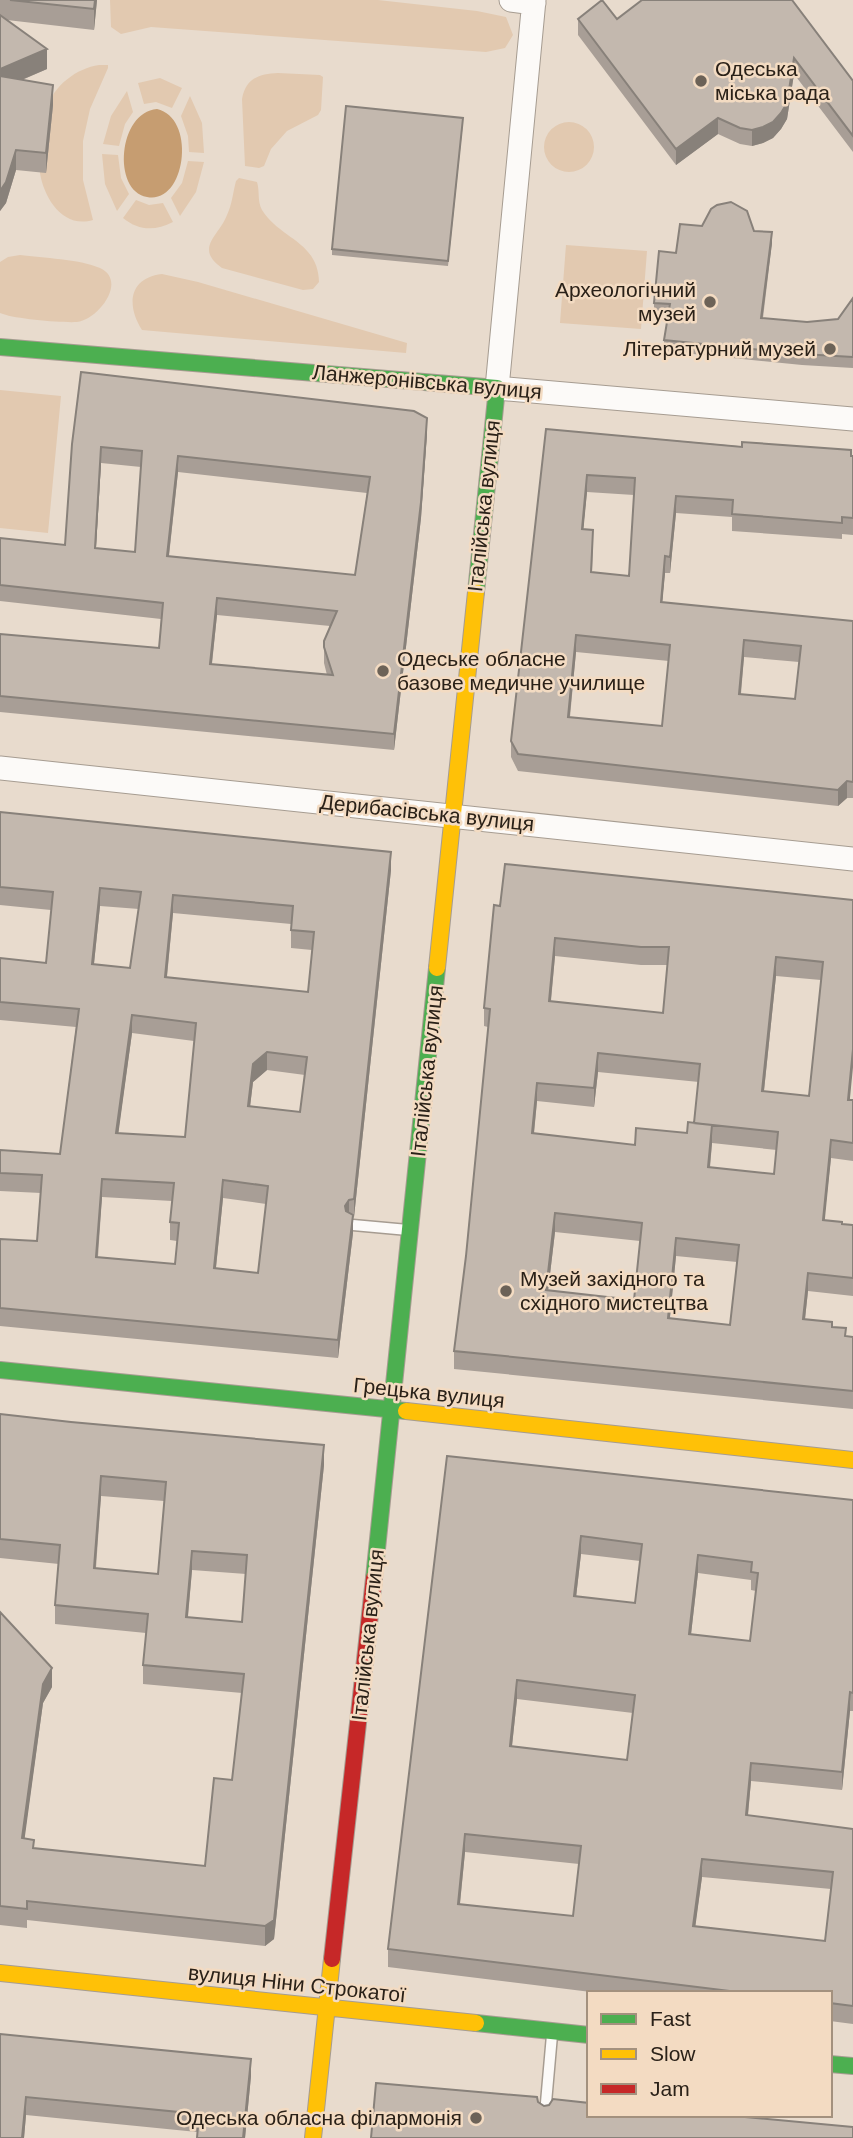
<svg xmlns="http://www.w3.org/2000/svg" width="853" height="2138" viewBox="0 0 853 2138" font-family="Arial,sans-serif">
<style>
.green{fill:#e2c9b0}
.water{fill:#c69d71}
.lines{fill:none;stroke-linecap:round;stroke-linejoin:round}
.lane-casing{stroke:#a69c91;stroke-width:13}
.street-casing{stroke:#a69c91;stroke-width:25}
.fast-casing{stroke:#a69c91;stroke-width:18}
.slow-casing{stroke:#a69c91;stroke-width:18}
.jam-casing{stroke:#a69c91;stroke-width:18}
.lane{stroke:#fcfaf8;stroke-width:10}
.street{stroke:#fcfaf8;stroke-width:23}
.fast{stroke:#4caf50;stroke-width:16}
.slow{stroke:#ffc107;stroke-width:16}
.jam{stroke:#c62828;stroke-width:16}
.wall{fill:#a89e96;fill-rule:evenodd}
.shaded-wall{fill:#88817a}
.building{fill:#c3b8ae;stroke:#88817a;stroke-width:2;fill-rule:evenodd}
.poi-dot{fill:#6c6257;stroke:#f3dbc2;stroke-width:2.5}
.labels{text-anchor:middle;stroke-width:5;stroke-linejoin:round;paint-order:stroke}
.poi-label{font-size:21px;fill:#2a2118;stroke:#f3dbc2;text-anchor:start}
.street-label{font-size:21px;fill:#2a2118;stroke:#f3dbc2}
</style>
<rect width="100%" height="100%" fill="#e8dbcd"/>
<path class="green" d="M110 0H378L477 11 506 17 513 35 505 48 486 52 151 27 121 34 111 27Z
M99 65H108V68L90 109 83 141V180L93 220C63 229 44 198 40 173 39 165 44 116 47 108 53 86 77 68 99 65Z
M278 73 320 75 323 77 321 110 318 115 287 131 271 149 264 166 259 168 245 166 242 99C246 78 259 74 278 73Z
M160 78 182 88 172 108 156 102 144 104 138 83Z
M127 91 133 112 125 124 119 146 103 144 111 116Z
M190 96 202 123 204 153 189 152 188 136 181 116Z
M544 147a25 25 0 1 1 50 0a25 25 0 1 1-50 0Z
M102 154 118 155 121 178 129 194 117 211 105 184Z
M188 161 204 162 196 192 180 216 171 198 182 183Z
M239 178 257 182C260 191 257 201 262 210 280 239 318 241 319 282L313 289 303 290 222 268C194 248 219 236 227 215 232 205 233 192 236 181Z
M136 200 149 205 163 203 173 222C155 231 139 231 123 218Z
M566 245 647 251 641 329 560 323Z
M20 255C43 258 79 259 100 268 128 281 98 320 77 322 63 323 16 319 3 314L0 313V262L8 257Z
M162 274 198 282 407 343 406 353 142 330C126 305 129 278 162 274Z
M0 390 61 396 48 533 0 528Z"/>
<path class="water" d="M157 109C197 118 186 205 147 197 112 191 118 112 157 109Z"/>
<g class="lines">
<g class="lane-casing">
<path id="lane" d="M353 1225 408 1230
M545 2114 552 2035"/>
</g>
<g class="street-casing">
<path id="street" d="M511 0 534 3
M534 0 497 388 853 419
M0 768 853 859"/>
</g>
<g class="fast-casing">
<path id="fast" d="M0 347 497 388 476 592
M0 1370 406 1411
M374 1578 437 968
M476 2023 589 2035
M830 2064 853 2066"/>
</g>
<g class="slow-casing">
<path id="slow" d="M437 968 476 592
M406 1411 853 1460
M0 1973 476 2023
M313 2138 332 1959"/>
</g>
<g class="jam-casing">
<path id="jam" d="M332 1959 374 1578"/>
</g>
<use href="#lane" class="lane"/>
<use href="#street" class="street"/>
<use href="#fast" class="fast"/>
<use href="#slow" class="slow"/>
<use href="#jam" class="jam"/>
</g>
<path class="wall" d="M0 0H97L94 30 7 20 47 69 22 80 53 105 46 173 16 170 6 203 0 211Z
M642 0 853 81V152L794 74 787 119 781 129 773 138 763 143 752 146 740 144 718 134 676 165 578 35V19H617Z
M463 123 448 266 332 255V249Z
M754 231 772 243 763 318 807 322 838 319 853 298V368L802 365 664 351V340L668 315 654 314V303L676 253Z
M546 429 853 456V535L842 534V539L732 531V517L676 513 670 573H665L662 602 853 621V798H847L838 806 518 771 511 757V741ZM587 492 634 495 629 576 592 572 593 546 583 529ZM576 652 669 661 662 726 570 717ZM744 657 799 662 795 699 741 694Z
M427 434 421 518 394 750 0 712V634L159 648 161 619 0 601V538L65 545 72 444ZM101 463 141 467 135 552 96 548ZM178 472 367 493 355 575 169 556ZM217 615 330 626 324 641V663L327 675 212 664Z
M0 812 391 870 354 1217 353 1218V1233L338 1358 0 1326V1239L37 1241 41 1193 0 1191V1150L60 1154 76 1027 0 1020V958L46 963 51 910 0 905ZM100 906 139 909 130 968 94 964ZM173 913 291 924V948L312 950 308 992 167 977ZM132 1033 194 1041 185 1137 118 1133ZM267 1070 305 1075 300 1112 250 1106 253 1082ZM102 1197 172 1201 170 1222V1240L177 1241 175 1264 98 1257ZM223 1198 266 1204 258 1273 216 1268Z
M853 900 850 1100H853V1161L831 1158 824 1220 842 1224 853 1225V1296L808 1291 805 1319 832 1327 846 1336 853 1337V1409L454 1369V1351L466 1256 488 1027 484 1026V1008L500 906ZM555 956 641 965H668L663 1013 551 1001ZM776 976 821 980 809 1096 764 1091ZM598 1072 699 1082 694 1123 687 1133 635 1145 534 1134 537 1101 594 1107ZM712 1143 777 1150 774 1174 710 1168ZM555 1232 640 1241 634 1300 548 1291ZM676 1256 737 1262 730 1325 670 1318Z
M0 1414 324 1465 274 1939 265 1946 27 1920V1928L0 1925V1612L52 1687 43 1703 24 1839 34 1849 205 1866 232 1780 242 1693 143 1684V1665L146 1633 55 1624V1605L59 1564 0 1558ZM101 1496 164 1501 158 1574 96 1568ZM192 1570 246 1574 242 1622 188 1617Z
M447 1456 853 1500V1711H850L842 1790 751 1781 748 1816 853 1829V2024L830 2021V1993H599L388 1967V1949ZM581 1554 640 1561 635 1603 576 1597ZM698 1573 751 1580V1590L756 1591 750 1641 691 1634ZM517 1699 633 1713 627 1760 512 1746ZM465 1852 579 1864 573 1916 460 1904ZM702 1877 831 1889 825 1941 695 1926Z
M0 2034 251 2076 245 2138H197V2132L26 2115 24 2138H0Z"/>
<path class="shaded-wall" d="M95 0H97L94 30V9Z
M47 49V69L0 89V69Z
M794 58V74L787 119 781 129 773 138 763 143 752 146V130Z
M53 85V105L46 173V153Z
M718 118V134L676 165V149Z
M16 150V170L6 203 0 211V191Z
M772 232V243L761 329V318Z
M427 418V434L421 518 394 750V734Z
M101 447V463L95 564V548Z
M178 456V472L167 572V556Z
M587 475V492L582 545V529Z
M676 496V513L670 573V557Z
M665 556V573L661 618V602Z
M217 598V615L210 680V664Z
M576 635V652L568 733V717Z
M744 640V657L739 711V694Z
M847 781V798L838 806V790Z
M391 852V870L354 1217V1199Z
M100 888V906L92 982V964Z
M173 895V913L165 995V977Z
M555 938V956L549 1019V1001Z
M776 957V976L762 1109V1091Z
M132 1015V1033L116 1151V1133Z
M853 1049V1067L848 1118V1100Z
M267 1052V1070L253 1082 248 1124V1106L253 1064Z
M598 1053V1072L594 1107V1088Z
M537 1083V1101L532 1151V1133Z
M712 1125V1143L708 1185V1167Z
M831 1140V1158L823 1238V1220Z
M102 1179V1197L96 1275V1257Z
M223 1180V1198L214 1286V1268Z
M349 1200V1218L345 1224V1206Z
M555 1213V1232L546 1308V1290Z
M353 1215V1233L338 1358V1340Z
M676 1238V1256L668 1336V1318Z
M808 1273V1291L803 1337V1319Z
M324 1445V1465L274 1939 265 1946V1926Z
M101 1476V1496L94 1587V1568Z
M581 1536V1554L574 1615V1596Z
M192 1551V1570L186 1636V1617Z
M698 1555V1573L689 1652V1634Z
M52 1668V1687L43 1703 22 1858V1838L43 1684Z
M517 1680V1699L510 1764V1746Z
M850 1692V1711L842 1790V1772Z
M751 1763V1781L746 1834V1815Z
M465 1834V1852L458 1922V1904Z
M702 1859V1877L693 1944V1926Z
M251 2059V2076L245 2138H243Z
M26 2097V2115L24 2138H22Z"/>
<path class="building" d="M10 0H95L94 9Z
M602 0 617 19 642 0H792L853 81V136L794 58 787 103 781 113 773 122 763 127 752 130 740 128 718 118 676 149 578 19Z
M0 15 47 49 0 69Z
M0 76 53 85 46 153 16 150 6 182 0 191Z
M346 106 463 118 448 261 332 249Z
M731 202 747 211 754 231 772 232 761 318 807 322 838 319 853 298V357L802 354 664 340 670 304 654 303 659 251 676 253 680 224 702 226 711 209 717 205Z
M81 372 414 411 427 418 421 502 394 734 0 696V634L159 648 163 603 0 585V538L65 545 72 444ZM101 447 142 451 135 552 95 548ZM178 456 370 477 355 575 167 556ZM217 598 337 611 324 641V647L333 675 210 664Z
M546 429 742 447V442L851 450V456H853V518L842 517V523L732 514 733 500 676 496 670 557 665 556 661 602 853 621V782L847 781 838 790 518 754 511 741ZM587 475 635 478 629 576 591 572 593 530 582 529ZM576 635 670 645 662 726 568 717ZM744 640 801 646 795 699 739 694Z
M0 812 391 852 354 1199 349 1200 345 1206 346 1211 353 1215 338 1340 0 1308V1239L37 1241 42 1175 0 1173V1150L60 1154 79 1009 0 1002V958L46 963 53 892 0 887ZM100 888 141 892 130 968 92 964ZM173 895 293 906 291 930 314 932 308 992 165 977ZM132 1015 196 1023 185 1137 116 1133ZM267 1052 307 1057 300 1112 248 1106 253 1064ZM102 1179 174 1183 170 1222 179 1223 175 1264 96 1257ZM223 1180 268 1186 258 1273 214 1268Z
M505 864 853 900V1049L848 1100H853V1143L831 1140 823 1220 842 1222V1224L853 1225V1278L808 1273 803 1319 832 1322V1327L846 1328 845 1336 853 1337V1391L454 1351 466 1256 490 1009 484 1008 494 905 500 906ZM555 938 641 947H669L663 1013 549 1001ZM776 957 823 962 809 1096 762 1091ZM598 1053 700 1064 694 1123 778 1132 774 1174 708 1167 712 1125 688 1122 687 1133 636 1128 635 1145 532 1133 537 1083 594 1088ZM555 1213 642 1223 634 1300 546 1290ZM676 1238 739 1245 730 1325 668 1318Z
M0 1414 71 1422 324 1445 274 1920 265 1926 27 1901V1909L0 1906V1612L52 1668 43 1684 22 1838 34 1840 33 1848 205 1866 214 1778 232 1780 244 1674 143 1665 148 1614 55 1605 60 1545 0 1539ZM101 1476 166 1482 158 1574 94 1568ZM192 1551 247 1555 242 1622 186 1617Z
M447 1456 853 1500V1693L850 1692 842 1772 751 1763 746 1815 853 1829V2006L830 2003V1993H746L388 1949ZM581 1536 642 1544 635 1603 574 1596ZM698 1555 752 1562 751 1572 758 1573 750 1641 689 1634ZM517 1680 635 1695 627 1760 510 1746ZM465 1834 581 1846 573 1916 458 1904ZM702 1859 833 1872 825 1941 693 1926Z
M0 2034 251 2059 243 2138H197L199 2114 26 2097 22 2138H0Z
M376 2083 537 2097 538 2102 544 2106 549 2105 553 2099 589 2103V2115H723L853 2127V2138H371Z"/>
<g class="poi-dot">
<circle cx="701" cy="81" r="7"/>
<circle cx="710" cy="302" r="7"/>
<circle cx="830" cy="349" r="7"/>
<circle cx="383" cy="671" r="7"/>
<circle cx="506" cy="1291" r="7"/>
<circle cx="476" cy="2118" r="7"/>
</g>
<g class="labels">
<g class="poi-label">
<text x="715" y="76">Одеська<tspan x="715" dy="24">міська рада</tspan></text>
<text x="696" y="297" text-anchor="end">Археологічний<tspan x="696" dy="24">музей</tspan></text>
<text x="816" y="356" text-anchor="end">Літературний музей</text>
<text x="397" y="666">Одеське обласне<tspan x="397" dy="24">базове медичне училище</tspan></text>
<text x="520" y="1286">Музей західного та<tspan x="520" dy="24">східного мистецтва</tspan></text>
<text x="462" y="2125" text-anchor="end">Одеська обласна філармонія</text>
</g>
<g class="street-label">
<text transform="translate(427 382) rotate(5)" y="7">Ланжеронівська вулиця</text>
<text transform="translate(484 506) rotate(-84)" y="7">Італійська вулиця</text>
<text transform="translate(427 813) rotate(6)" y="7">Дерибасівська вулиця</text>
<text transform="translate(427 1071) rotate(-84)" y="7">Італійська вулиця</text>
<text transform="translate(429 1393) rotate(6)" y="7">Грецька вулиця</text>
<text transform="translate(368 1635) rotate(-84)" y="7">Італійська вулиця</text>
<text transform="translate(297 1984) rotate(6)" y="7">вулиця Ніни Строкатої</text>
</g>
</g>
<rect x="587" y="1991" width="245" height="126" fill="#f3dbc2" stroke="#a3917e" stroke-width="2"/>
<rect x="601" y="2014" width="35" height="10" fill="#4caf50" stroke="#a3917e" stroke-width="2"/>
<text x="650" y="2026" font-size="21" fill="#2a2118">Fast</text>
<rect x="601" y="2049" width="35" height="10" fill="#ffc107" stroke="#a3917e" stroke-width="2"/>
<text x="650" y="2061" font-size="21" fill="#2a2118">Slow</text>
<rect x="601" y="2084" width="35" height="10" fill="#c62828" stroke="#a3917e" stroke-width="2"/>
<text x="650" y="2096" font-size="21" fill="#2a2118">Jam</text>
</svg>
